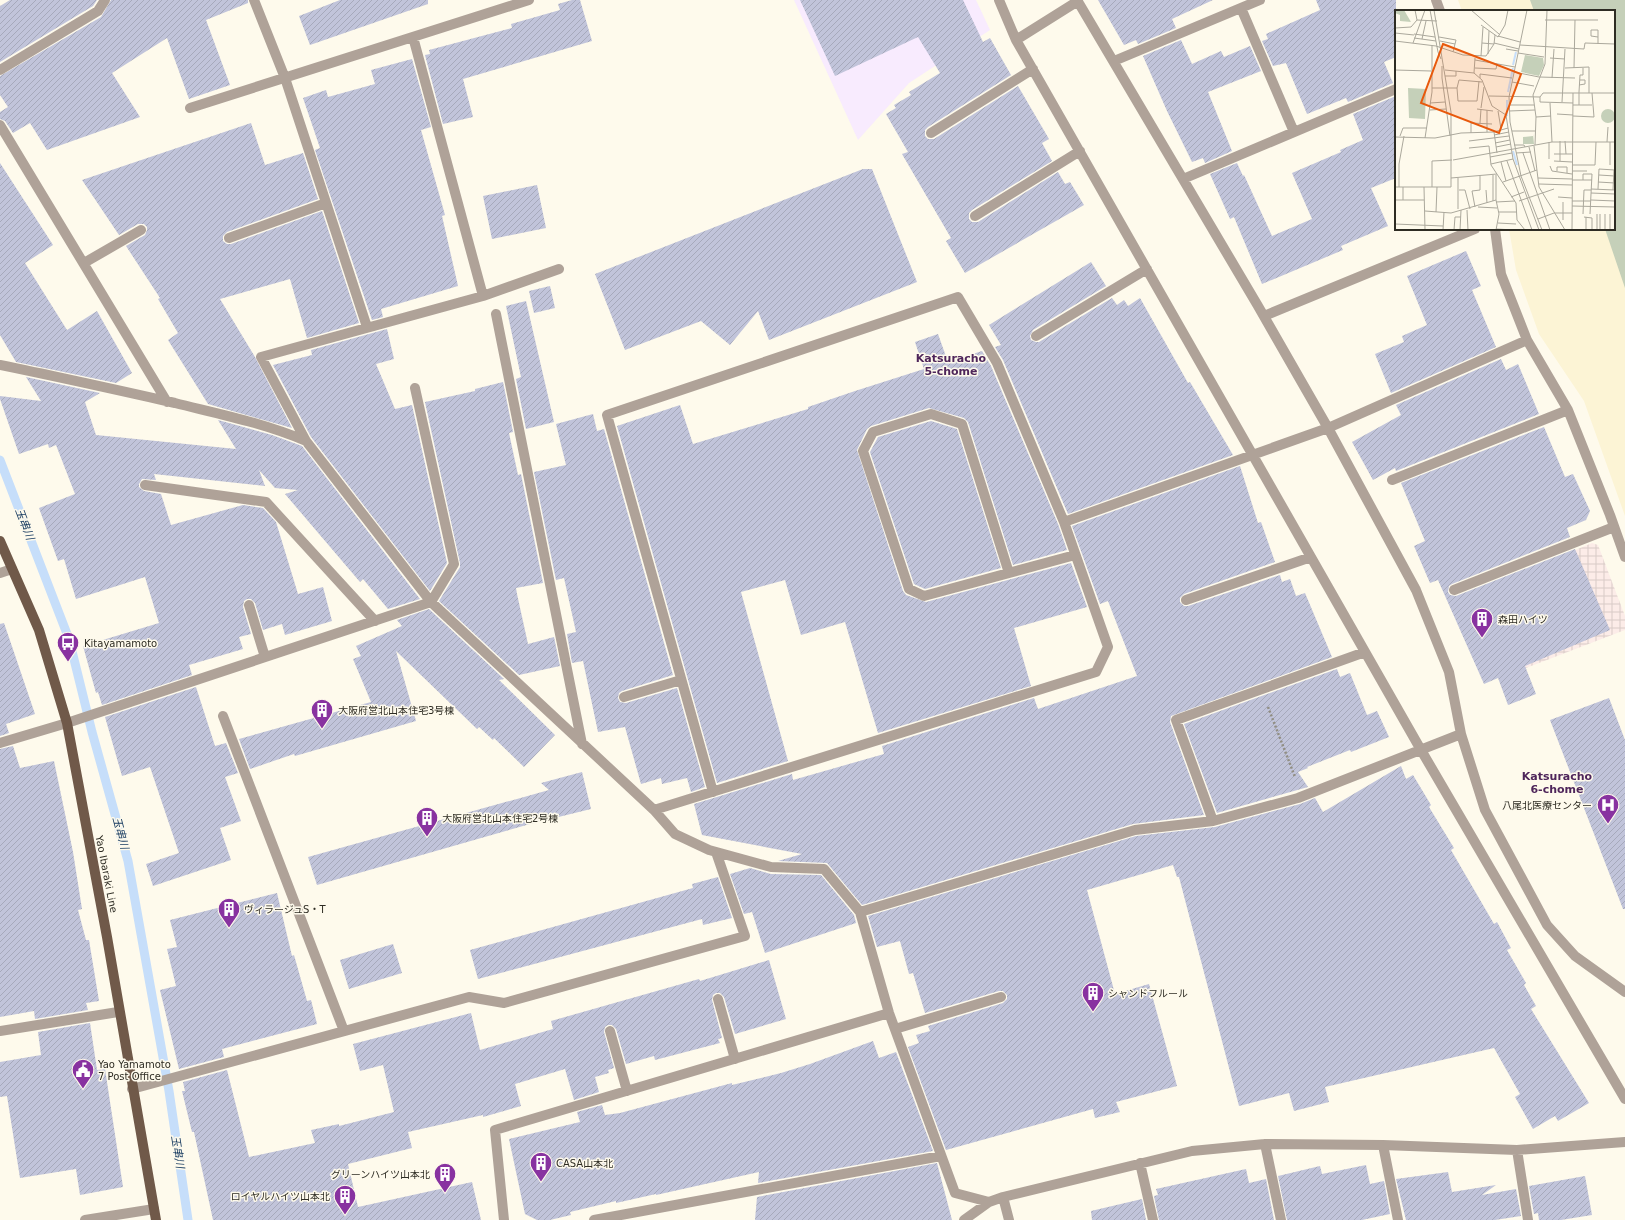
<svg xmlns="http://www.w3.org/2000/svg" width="1625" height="1220" viewBox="0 0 1625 1220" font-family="'DejaVu Sans','Noto Sans JP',sans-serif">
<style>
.commercial{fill:#f8ebfe}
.industrial{fill:url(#industrial-grid)}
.built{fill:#fcf4d5}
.grass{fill:#c5d0b9}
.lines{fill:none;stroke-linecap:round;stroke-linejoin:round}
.stream{stroke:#c6defa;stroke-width:9}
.building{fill:url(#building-hatch)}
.path{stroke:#918e83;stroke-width:2.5;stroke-dasharray:2 2;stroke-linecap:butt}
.minor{stroke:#afa298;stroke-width:10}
.major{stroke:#705949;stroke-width:10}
.labels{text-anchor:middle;stroke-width:3;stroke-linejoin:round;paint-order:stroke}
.poi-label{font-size:10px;fill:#2e2c23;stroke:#fefaec;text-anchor:start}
.street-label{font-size:10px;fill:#2e2c23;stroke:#fefaec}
.neighbourhood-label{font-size:11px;font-weight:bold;fill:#4e255a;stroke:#fefaec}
.water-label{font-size:11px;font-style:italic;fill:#1a3d62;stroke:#fefaec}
.inset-river{fill:none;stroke:#c6defa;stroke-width:2}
.inset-road{fill:none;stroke:#aba89c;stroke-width:1}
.view{fill:#e8590c;fill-opacity:0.15;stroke:#e8590c;stroke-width:2}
.inset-edge{fill:none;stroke:#2e2c23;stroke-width:2}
</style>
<defs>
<pattern id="industrial-grid" width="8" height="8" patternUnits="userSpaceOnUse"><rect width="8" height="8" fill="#fcece8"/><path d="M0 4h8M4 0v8" fill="none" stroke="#d8cbc7"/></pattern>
<pattern id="building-hatch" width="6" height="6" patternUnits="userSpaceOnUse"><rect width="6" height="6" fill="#c1c4da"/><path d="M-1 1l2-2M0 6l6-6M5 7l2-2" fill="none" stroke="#a6a9bb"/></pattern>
</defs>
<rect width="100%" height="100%" fill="#fefaec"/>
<path class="commercial" d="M794 0H976L990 30 909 83 858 140Z"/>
<path class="industrial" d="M1592 543 1598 545 1625 616V630L1518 671 1483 589Z"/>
<path class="built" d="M1458 0H1625V516L1584 401 1539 334 1516 270 1509 229H1614V11H1462Z"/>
<path class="grass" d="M1530 0H1625V288L1605 229H1614V11H1534Z"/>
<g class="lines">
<path class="stream" d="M0 460 69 639 92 732 128 861 169 1091 188 1220"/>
</g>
<path class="building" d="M10 0H97L93 6 0 62V6Z
M111 0H248V3L206 20 230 85 189 99 167 38 112 73 140 117 47 150 30 123 13 133 5 121 0 119V112L8 107 0 95V76L101 17Z
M340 0H428V4L310 45 299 16Z
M572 0H580L592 41 463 79 473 117 443 124 425 55 430 54 429 50 512 28 511 24 560 10 558 4Z
M800 0H963L983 42 990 38 1011 75 928 127 925 130V136L928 139H934L1018 86 1049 139 1042 143 1052 161 972 210 969 213V219L972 222H978L1058 172 1065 184 1070 182 1084 205 965 273 946 241 951 238 902 154 908 152 886 114 896 108 894 105 911 95 909 92 940 73 918 37 835 76Z
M1098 0H1213L1172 19 1176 28 1138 44 1136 40 1124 45Z
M1316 0H1396V57L1384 62 1393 83 1348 102 1346 98 1307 114 1286 63 1273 66 1262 41 1268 39 1266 34 1320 10Z
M1181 40 1192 64 1221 51 1224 57 1250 46 1261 71 1208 92 1232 151 1205 163 1203 158 1192 162 1167 111 1143 56Z
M412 59 431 127 421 130 445 215 442 216 458 286 381 309 383 317 372 320 315 150 320 148 303 98 326 90 328 97 375 84 371 70Z
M1396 96V178L1371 188 1388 226 1341 246 1343 250 1262 284 1234 217 1230 219 1210 174 1237 163 1243 176 1244 175 1272 236 1312 219 1292 173 1341 152 1340 150 1363 140 1353 114Z
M251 123 265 165 303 153 318 199 227 232 223 236V241L227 244H231L322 211 359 323 307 338 290 279 220 299 255 357 292 428 208 404 168 340 178 333 158 299 160 298 126 246 145 235 147 230V227L144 224H138L119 235 82 180Z
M0 163 53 245 25 263 67 330 97 311 132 373 116 383 16 362 0 335Z
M863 169H872L917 282 769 340 758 311 730 345 701 321 625 350 595 274Z
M537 185 546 228 492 239 483 196Z
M1466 251 1481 286 1472 290 1496 347 1391 393 1375 354 1404 342 1402 336 1427 325 1407 276Z
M1091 262 1106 286 1033 330 1030 336 1031 340 1036 342H1039L1112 298 1117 305 1124 300 1128 306 1140 298 1188 383 1190 382 1233 455 1068 514 1003 360 995 347 1001 345 989 325Z
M550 286 555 308 534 313 529 291Z
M526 301 554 422 526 429 516 379 521 377 506 306Z
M387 329 394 359 376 364 395 409 412 405 447 563 430 591 311 437 273 365 312 355 311 350Z
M938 334 948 362 982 351 991 366 1058 524 1067 550 1013 565 968 422 964 418 929 408 871 426 867 429 857 450 903 591 906 595 926 602 1071 563 1087 607 1014 628 1031 686 878 733 845 622 801 635 785 580 741 592 788 761 717 783 617 426 680 405 693 444 808 409V407L855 391 924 369 915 342Z
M1501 359 1506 370 1518 364 1539 414 1396 471 1395 468 1373 480 1352 442 1401 415 1396 405Z
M26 377 100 393 85 402 96 435 236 449 218 420 272 435 302 446 420 599 388 609 363 579 360 582 285 494 298 490 275 488 259 470 265 486 154 474 156 480 142 479 139 484V487L144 491 161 494 171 525 243 505 263 508 276 522 298 594 323 587 332 621 285 635 282 624 263 630 255 603 251 599H247L244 601 243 607 251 634 239 637 243 649 189 665 192 675 102 705 98 692 96 693 83 646 159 623 145 577 76 599 64 559 58 561 39 508 75 494 56 445 49 448 48 444 19 454 0 399V396L41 401Z
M503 382 513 432 509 433 518 475 521 474 543 583 516 588 517 594 528 644 554 637 560 666 519 675 439 601 460 567V563L425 402 475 391V389Z
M593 414 597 431 604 429 673 675 622 691 619 693 618 698 620 702 626 703 677 688 705 787 691 792 687 778 662 784 661 778 641 784 625 727 598 732 583 661 572 663 567 634 576 632 564 578 556 580 534 472 566 465 556 424Z
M931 421 957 429 1001 568 925 589 914 584 870 452 878 437Z
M1544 427 1565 477 1573 474 1590 511 1586 520 1567 528 1570 537 1452 584 1449 586 1448 592 1450 595 1456 596 1575 549 1610 630 1525 666 1536 694 1508 705 1498 678 1484 684 1438 580 1430 583 1414 546 1425 541 1401 483Z
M1240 466 1258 523 1261 522 1275 562 1184 594 1180 598V602L1184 606H1188L1280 575 1282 582 1290 579 1296 596 1305 593 1332 657 1171 716 1170 722 1204 815 1133 824 862 905 827 863 778 861 802 854 702 835 694 804 792 774 793 780 884 754 882 746 1034 698 1038 709 1137 676 1108 601 1100 604 1072 526Z
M429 609 504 679 499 680 555 735 524 767 494 738 493 740 479 727 477 729 396 651 416 721 295 756 294 754 250 769 239 739 371 702 353 659 361 656 356 646 402 626 397 620Z
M4 623 35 714 6 724 9 733 0 736V624Z
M1337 669 1340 677 1350 673 1367 715 1377 711 1389 737 1351 752 1350 750 1307 767 1308 768 1298 772 1308 787 1217 813 1184 724Z
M196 687 215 746 226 743 238 773 225 777 241 821 220 828 231 860 153 886 146 864 179 853 150 767 122 776 105 717Z
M1609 698 1625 740V909H1623L1550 720Z
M13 746 20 768 54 761 73 852 82 909 78 910 86 940H89L99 1001 86 1003 88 1010 35 1019 34 1011 0 1017V749Z
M1401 766 1406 779 1413 775 1431 805 1429 807 1454 848 1451 850 1494 924 1497 922 1511 948 1507 950 1526 983 1524 985 1536 1006 1531 1009 1589 1103 1558 1121 1555 1116 1533 1129 1515 1097 1520 1094 1494 1048 1325 1087 1329 1102 1294 1111 1289 1093 1239 1106 1179 877H1177L1173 865 1087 890 1115 994 1149 984 1177 1086 1116 1102 1120 1112 1095 1118 1093 1109 946 1150 908 1047 919 1043 916 1035 930 1031 928 1026 1003 1003 1007 999V995L1003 991H999L925 1013 913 973 909 974 900 941 877 947 868 916 1136 836 1215 827 1300 804 1315 798 1323 812Z
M582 772 591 809 530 824 317 885 308 857 549 790 541 783Z
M750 868 771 874 821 875 854 915 856 923 765 953 752 912 744 914 730 874Z
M718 877 732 918 703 925 702 919 478 979 470 950 693 888 692 884Z
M277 893 292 956 294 955 307 1001 311 1000 317 1024 222 1049 224 1057 179 1069 160 990 176 986 167 949 177 947 170 920Z
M393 944 402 973 349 989 340 960Z
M769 960 786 1019 735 1034 724 997 720 993H716L713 995 712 1000 722 1038 718 1039 720 1043 655 1060 654 1056 626 1064 616 1029 612 1025H608L605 1027 604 1032 614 1068 608 1070 609 1073 595 1077 599 1092 574 1100 565 1069 515 1084 521 1106 483 1117V1115L408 1132 412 1148 348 1164 358 1207 472 1182 481 1220H213L194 1132H192L182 1091H185L183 1082 227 1070 249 1157 315 1143 311 1130 339 1124V1126L394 1112 383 1065 360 1071 353 1044 471 1013 480 1050 553 1029 551 1021 699 979 700 981Z
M90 1023 97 1070 105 1069 123 1187 80 1195 76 1169 20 1178 7 1096 0 1097V1062L41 1055 38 1032Z
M873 1041 879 1058 896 1052 933 1151 758 1183 759 1172 656 1195V1194L616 1203V1201L570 1212 571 1215 550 1220H537L525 1214 509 1139 580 1122 577 1112 602 1105 605 1115 620 1113 732 1083V1085L781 1073 810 1064Z
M937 1163 952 1220H755L757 1197Z
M1366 1165 1370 1184 1384 1181 1390 1214 1362 1220H1287L1278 1176 1320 1166 1322 1174Z
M1246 1169 1249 1183 1266 1179 1274 1220H1159L1154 1196 1158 1195 1156 1189Z
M1448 1172 1452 1192 1496 1185 1482 1195 1516 1189 1521 1216 1495 1220H1406L1396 1179Z
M1585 1176 1592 1215 1561 1220H1539L1538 1213 1534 1214 1529 1186Z
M1142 1199 1146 1220H1092L1091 1211Z"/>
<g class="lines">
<path class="path" d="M1268 707 1295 777"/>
<path class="minor" d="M254 0 285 78 367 327
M999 0 1016 40 1421 750 1625 1099
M1077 0 1258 306 1328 428 1416 590 1449 672 1461 734 1485 810 1547 925 1575 956 1625 992
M1436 0 1440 11
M1241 8 1294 132
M413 37 483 296
M1016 40 1078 1
M1114 61 1260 0
M0 70 98 11 105 0
M190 108 529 0
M0 125 167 402
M931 133 1033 69
M1183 179 1396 89
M975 216 1080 151
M1495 229 1501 274 1527 340 1568 410 1610 515 1625 557
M229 238 326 203
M84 263 141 230
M496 314 582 744
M1264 316 1475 229
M1036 336 1147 269
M0 365C59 377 117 390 175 403 219 414 264 423 306 441L431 602 654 810 675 834 709 850 771 867 824 869 860 912 889 1013 955 1193 989 1202
M306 441 261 357 483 296 559 269
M1392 480 1568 410
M145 485 266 502 375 621
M0 573 12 569
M1009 573 962 424 931 414 873 432 863 451 909 589 924 596 1075 555
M1454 590 1614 527
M1186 600 1311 557
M249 605 265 657
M624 697 681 680
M223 716 344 1031
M0 743 67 723 431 602 454 564 415 388
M713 792 607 415 958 297 997 363 1064 522
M654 810 1096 672 1108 647 1064 522 1328 428 1527 340
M1213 821 1176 720 1365 652
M860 912 1135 830 1213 821 1298 798 1461 734
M718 999 735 1059
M895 1029 1001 997
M0 1031 118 1012
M610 1031 627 1091
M132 1089 469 997 504 1003 745 936 716 852
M1265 1144 1281 1220
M1383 1145 1398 1220
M1517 1150 1528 1220
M1140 1163 1153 1220
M1003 1197 1009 1220
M85 1220 154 1209
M504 1220 495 1130 889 1013
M594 1220 941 1156
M964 1220 989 1202 1003 1197 1192 1151 1265 1144 1383 1145 1517 1150 1625 1142"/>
<path class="major" d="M0 541 39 630 67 723 107 937 156 1220"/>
</g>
<defs>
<g id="building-pin" transform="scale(1.15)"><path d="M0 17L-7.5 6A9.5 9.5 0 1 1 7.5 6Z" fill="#8832a0" stroke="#fefaec"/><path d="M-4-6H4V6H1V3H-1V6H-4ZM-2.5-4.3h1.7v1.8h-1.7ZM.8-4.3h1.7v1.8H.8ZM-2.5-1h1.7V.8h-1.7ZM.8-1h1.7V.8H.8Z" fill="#fff"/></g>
<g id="bus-pin" transform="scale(1.15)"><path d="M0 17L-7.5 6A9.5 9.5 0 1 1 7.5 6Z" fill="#8832a0" stroke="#fefaec"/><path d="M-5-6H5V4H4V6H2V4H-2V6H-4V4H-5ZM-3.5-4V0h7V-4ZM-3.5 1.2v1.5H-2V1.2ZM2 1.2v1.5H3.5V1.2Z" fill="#fff"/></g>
<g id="hospital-pin" transform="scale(1.15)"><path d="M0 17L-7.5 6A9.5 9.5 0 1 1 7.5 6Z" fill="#8832a0" stroke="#fefaec"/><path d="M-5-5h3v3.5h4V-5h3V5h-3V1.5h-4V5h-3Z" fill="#fff"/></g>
<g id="civic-pin" transform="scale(1.15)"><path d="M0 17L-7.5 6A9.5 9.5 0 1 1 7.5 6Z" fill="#8832a0" stroke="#fefaec"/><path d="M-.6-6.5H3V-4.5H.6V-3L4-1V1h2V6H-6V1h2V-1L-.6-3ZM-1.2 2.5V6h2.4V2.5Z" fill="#fff"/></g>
</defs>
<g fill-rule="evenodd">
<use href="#building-pin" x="1482" y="619"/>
<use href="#bus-pin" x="68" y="643"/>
<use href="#building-pin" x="322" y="710"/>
<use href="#hospital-pin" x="1608" y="805"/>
<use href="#building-pin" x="427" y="818"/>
<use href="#building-pin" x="229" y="909"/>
<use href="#building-pin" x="1093" y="993"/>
<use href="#civic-pin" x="83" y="1070"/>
<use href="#building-pin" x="541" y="1163"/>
<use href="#building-pin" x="445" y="1174"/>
<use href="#building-pin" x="345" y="1196"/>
</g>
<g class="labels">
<g class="poi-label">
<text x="1498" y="623">森田ハイツ</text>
<text x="84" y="647">Kitayamamoto</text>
<text x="338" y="714">大阪府営北山本住宅3号棟</text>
<text x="1592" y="809" text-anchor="end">八尾北医療センター</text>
<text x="442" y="822">大阪府営北山本住宅2号棟</text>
<text x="244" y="913">ヴィラージュS・T</text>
<text x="1108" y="997">シャンドフルール</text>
<text x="98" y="1068">Yao Yamamoto<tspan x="98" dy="12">7 Post Office</tspan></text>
<text x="556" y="1167">CASA山本北</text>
<text x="430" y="1178" text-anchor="end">グリーンハイツ山本北</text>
<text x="330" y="1200" text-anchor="end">ロイヤルハイツ山本北</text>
</g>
<g class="street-label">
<text transform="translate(107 874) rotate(79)" y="4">Yao Ibaraki Line</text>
</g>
<g class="neighbourhood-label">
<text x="951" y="362">Katsuracho<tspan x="951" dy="13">5-chome</tspan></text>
<text x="1557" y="780">Katsuracho<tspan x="1557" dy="13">6-chome</tspan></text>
</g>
<g class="water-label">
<text transform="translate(25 524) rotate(69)" y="4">玉串川</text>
<text transform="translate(121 833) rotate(75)" y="4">玉串川</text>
<text transform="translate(178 1152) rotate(81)" y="4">玉串川</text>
</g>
</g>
<g transform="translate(1395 10)">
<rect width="220" height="220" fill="#fefaec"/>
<path d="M13 78 31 79 30 109 14 108ZM206 106a7 7 0 1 1 14 0a7 7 0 1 1-14 0Z" fill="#c5d0b9"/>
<path d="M138 124 139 134H128V127L138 126Z" fill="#c5d0b9"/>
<path d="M0 0H9L16 12 5 11V5L0 3ZM130 45 148 48 149 55 144 66 126 62Z" fill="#c5d0b9"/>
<path class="inset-river" d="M118 55 121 42M113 82 118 58M112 106V90M118 141 122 155"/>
<path class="inset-road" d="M35 0 43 42 46 49M76 0 104 24M132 0 114 87 115 112 126 166 147 220M22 10 42 11M150 10H203M86 15 103 27 110 15 113 0M0 18 16 17 22 10 20 0M0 23 19 25M19 24 40 27M103 26 125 32M44 27 61 30 58 42M19 28 41 31M27 29 31 11M0 31 41 36 68 45 91 46 99 34 100 25M45 31 60 34M18 33 30 0M87 33 99 34M99 33 124 39M203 34V20H196V26L203 27M125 35 189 39 190 33 220 34M111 39 123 41M123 43 149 47M93 44 94 21M86 46 88 17M155 48 170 49M80 50 120 57M47 56V68L55 126M80 58 101 59 102 54M170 58 194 57V83M179 58 180 10M0 60 36 61M50 60 79 63 87 70 97 96 111 105 113 118 99 122M119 62 144 67 180 68M79 63 80 48M50 66H61V61M85 68V64L117 68M157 68 159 39M117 72 139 76M184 75 190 74V70H185M37 78H62L64 70 87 72M62 78 63 91H82L84 71M184 82 185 65H188V58M94 86 145 87M167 92 170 39M35 93 50 92M155 93 157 132M178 93 145 92V87L148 83H220M114 95H139M178 95H197M184 95V82M86 98 89 77M82 99 98 101M35 100 51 99M103 101 106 119M114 101 140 100M162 104 178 105M178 106 199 107 197 83M141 107 156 106M85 113 86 99M113 118 118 149 144 220M117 121H140M92 122V100M76 123V113L97 114M99 125 114 122M5 126 8 118H32M0 127 40 128 66 123 99 122 102 143M30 128 37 82V36M74 131 114 126M165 131V151M170 131 171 144M154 132V149M212 132 213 117M100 133 115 130M119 135H129L130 137M140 135 141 107 138 85 150 54 152 0M139 136 144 177 170 220M101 137 116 134M134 137 140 161M74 138 94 136 96 155 121 193 122 210 130 220M121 143 136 142M128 143 155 220M159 144H177M95 147 117 143M58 150 157 132H220M112 151 137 220M159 151 177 152M106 152 111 171M96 154 118 149M177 155H200L201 132M215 155V132M155 156 157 161 177 164M162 161V157H172V163M177 161H192M98 165V191M204 165 220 166M56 168 102 164M63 168V199M143 168 177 169M177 170H197M188 170V164H197L195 204M108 172 142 160M203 172 220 173M144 174 177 175M0 177H56V102L39 0M4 177V154L9 126M8 177V190M29 177 30 220M37 177V151L57 150M196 179 220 180M203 179 204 159 220 160M64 180H70L75 199M91 180 92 193M218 180 219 160M196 183 220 184M116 187 129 182M163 187 177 188M196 190 220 191M124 191 159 179M177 191H196M101 192 120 191M168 192V210M0 194V190H29M177 196 220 197M80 197 77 181 85 180V166M83 197 102 198M72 200 73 220M30 201 56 203 101 190M41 202 42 177M104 202H122M188 204 189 180H196M189 207 197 208V220M143 209 159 203H177M103 213 121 214M0 214 48 216M101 219 119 220M48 220 49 202M59 220 60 207H66M65 220 66 200M101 220 104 204 101 190V165M177 220 178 83M191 220V207M202 220V204M205 220V204M210 220V204M215 220V204M220 220V205"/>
<path class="view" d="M48 34 126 64 104 123 26 93Z"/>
<rect width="220" height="220" class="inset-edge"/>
</g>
</svg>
